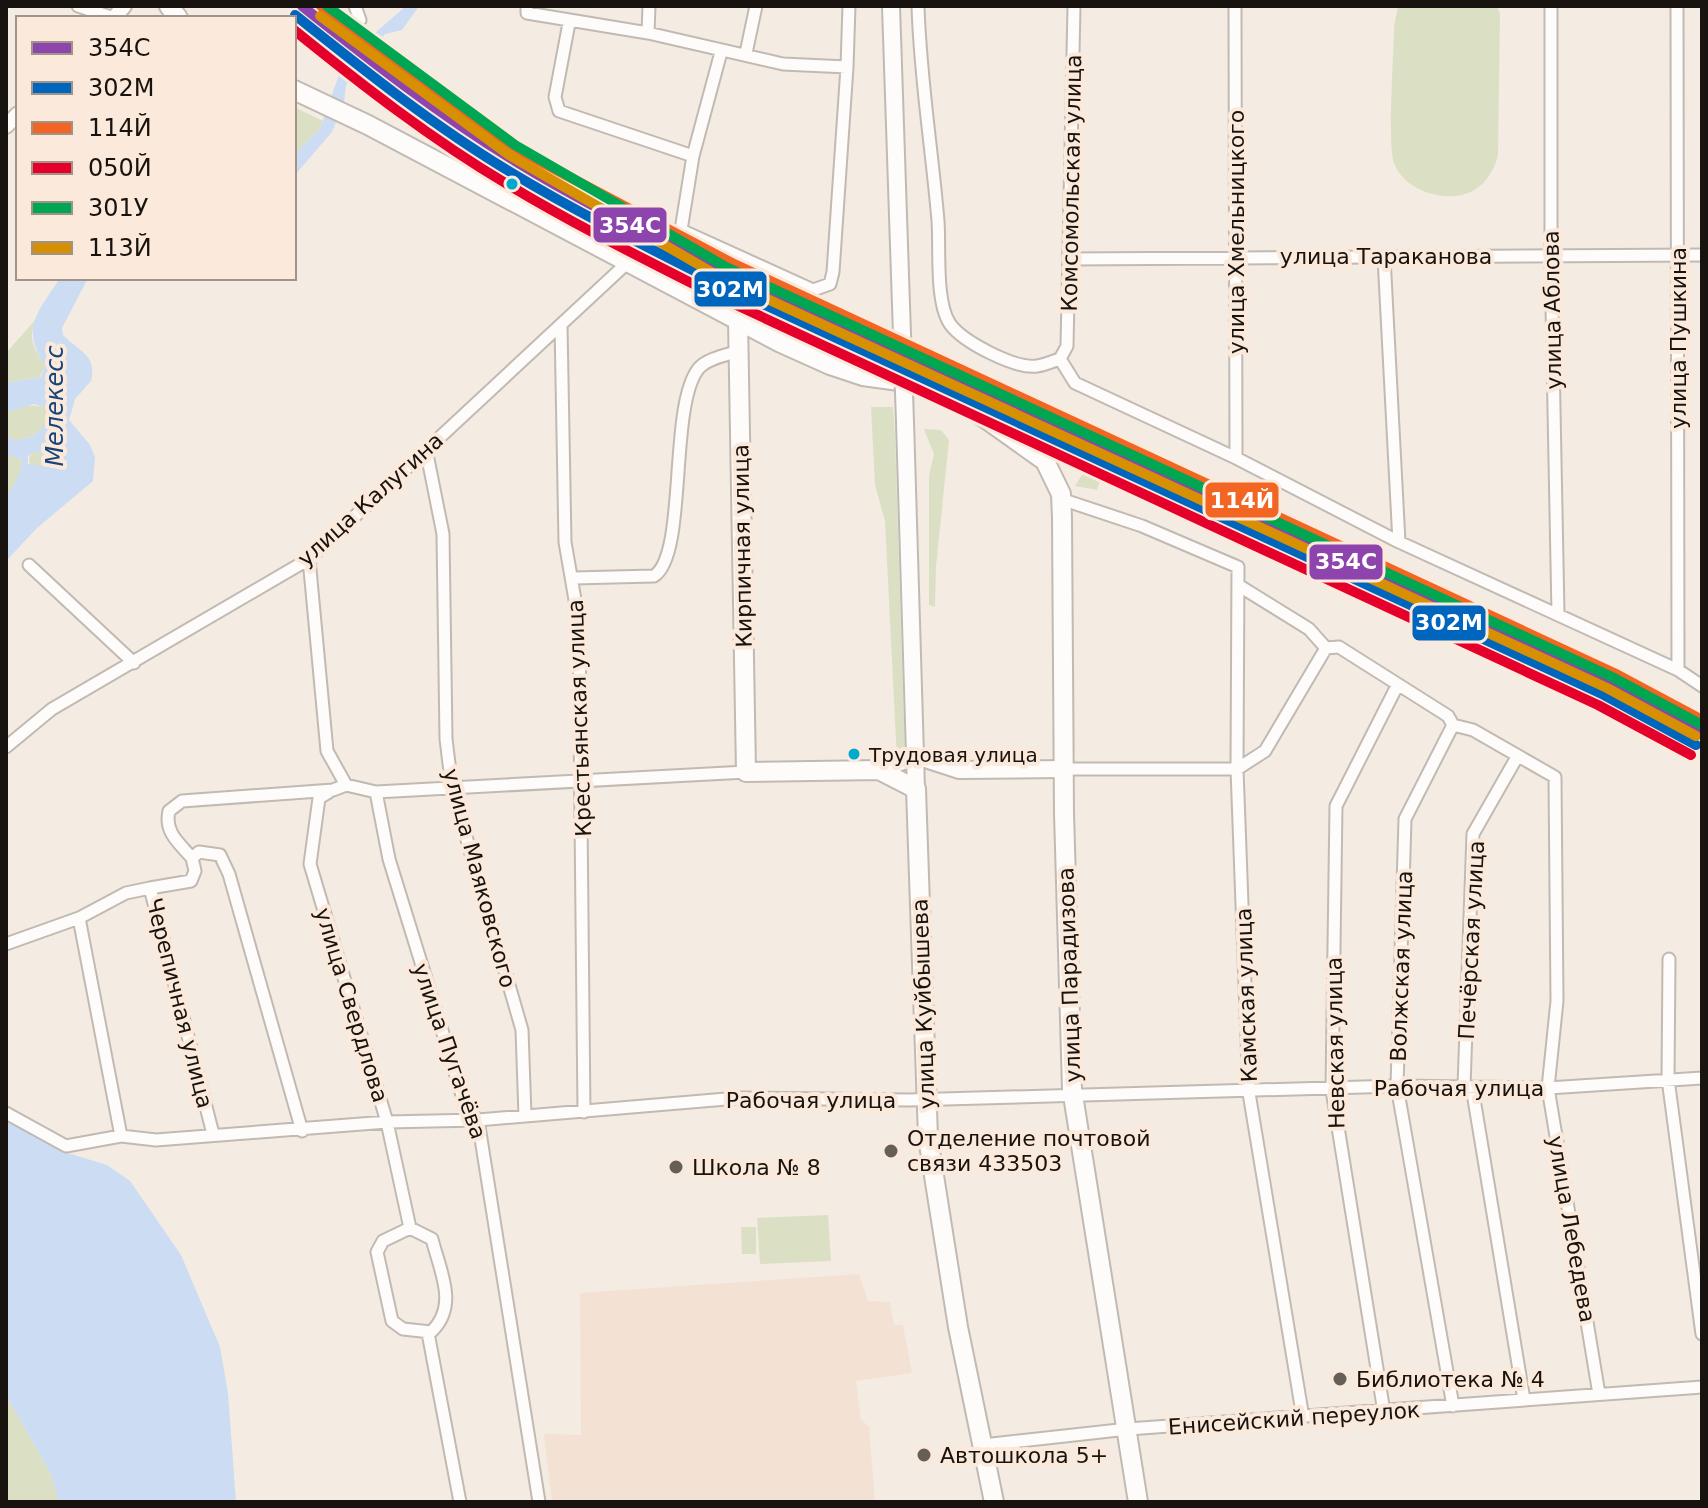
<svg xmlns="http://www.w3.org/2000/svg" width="1708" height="1508" viewBox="0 0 1708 1508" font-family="'DejaVu Sans',sans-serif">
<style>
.built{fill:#f3e2d3}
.green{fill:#dbe0c5}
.water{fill:#cbdcf3;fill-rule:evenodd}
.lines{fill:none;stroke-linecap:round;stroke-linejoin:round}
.minor-casing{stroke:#c1bab3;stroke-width:15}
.tertiary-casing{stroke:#c1bab3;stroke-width:18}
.secondary-casing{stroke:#c1bab3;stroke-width:20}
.trunk-casing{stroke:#c1bab3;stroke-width:22}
.minor{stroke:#fdfcfb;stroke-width:11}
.tertiary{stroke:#fdfcfb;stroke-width:14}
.secondary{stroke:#fdfcfb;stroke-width:16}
.trunk{stroke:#fdfcfb;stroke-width:18}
.secondary-bridge-casing{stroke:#c1bab3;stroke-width:20;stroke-linecap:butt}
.secondary-bridge{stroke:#fdfcfb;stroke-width:16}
.rail-1-casing{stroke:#fbeadb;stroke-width:16}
.rail-2-casing{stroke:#fbeadb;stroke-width:16}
.rail-3-casing{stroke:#fbeadb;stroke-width:16}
.rail-4-casing{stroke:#fbeadb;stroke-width:16}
.rail-5-casing{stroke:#fbeadb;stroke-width:16}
.rail-6-casing{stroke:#fbeadb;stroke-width:16}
.rail-1{stroke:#8e44ad;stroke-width:10}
.rail-2{stroke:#0065bd;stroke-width:10}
.rail-3{stroke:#f26522;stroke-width:10}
.rail-4{stroke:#e4002b;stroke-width:10}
.rail-5{stroke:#00a651;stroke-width:10}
.rail-6{stroke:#d69002;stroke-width:10}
.bus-dot{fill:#00a9ce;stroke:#fbeadb;stroke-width:3}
.poi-dot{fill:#655f58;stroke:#fbeadb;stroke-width:3}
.labels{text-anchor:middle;stroke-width:8;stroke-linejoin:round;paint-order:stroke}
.bus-label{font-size:20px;fill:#18130e;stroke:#fbeadb;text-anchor:start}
.street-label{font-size:22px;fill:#18130e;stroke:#fbeadb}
.poi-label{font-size:22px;fill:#18130e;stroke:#fbeadb;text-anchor:start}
.water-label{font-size:24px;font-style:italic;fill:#18447b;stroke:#fbeadb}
.line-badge{stroke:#fbeadb;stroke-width:3}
.badge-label{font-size:22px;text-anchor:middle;font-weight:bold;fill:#fff}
</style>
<rect width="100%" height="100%" fill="#f4ebe2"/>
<path class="built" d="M859 1274 868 1301 890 1302 894 1325H903L912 1373 856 1381 861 1419 869 1427 875 1502H552L544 1434 581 1435 580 1293Z"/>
<path class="green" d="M1398 6H1497L1500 13 1498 155C1494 173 1481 191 1462 195 1437 200 1404 189 1394 163 1387 146 1394 52 1394 27Z
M294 107 323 121 320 129 294 154Z
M37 318C27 338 33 347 45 365L40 377 6 383V353Z
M25 405 48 407C53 427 32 440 14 440L6 434V412Z
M999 406 1077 444 1082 449 1080 459 1058 462 993 411Z
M871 407H893L895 435 905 757 897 761 885 521 875 485Z
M924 429 941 430 949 440 936 567 935 607 929 605V476L934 454Z
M29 460a10 10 0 1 1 20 0a10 10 0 1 1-20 0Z
M6 454 22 460C21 475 17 488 6 498Z
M1095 454 1105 457 1112 472 1101 477 1097 490 1075 486Z
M828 1215 831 1261 760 1264 757 1218Z
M741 1227H756V1254H742Z
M6 1395 51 1474 59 1502H6Z"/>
<path class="water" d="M406 6H419L402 30 385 34 346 85 344 102 332 132 294 176V154L320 129 340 72 351 54Z
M60 278H88L62 328 63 335C77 350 98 355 91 381L75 399 69 420 90 445 95 457 93 481 37 528 6 561C6 543 2 519 6 501 9 487 21 480 22 460L6 454V434L14 440C35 440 46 429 50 409L34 404 6 412V383L41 377 45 365C20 328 38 312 60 278ZM36 451 49 457 47 467 28 464V456Z
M6 1116 61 1151 107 1165 130 1181 181 1255 220 1347 228 1393 236 1502H59L51 1474 6 1395Z"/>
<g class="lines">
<g class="minor-casing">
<path id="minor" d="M78 6 114 18
M355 6 360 20
M527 6V13L648 33 783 64 847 67 849 6
M918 6C920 78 932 149 938 221 940 247 935 302 950 324 963 342 1015 369 1037 366 1045 365 1053 361 1060 359L1075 383 1236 458 1399 542 1678 670 1702 686
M1235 6 1236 458
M1551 6V255L1558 614
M1677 6 1678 670
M569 23 555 97 559 111 693 156
M648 33 649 6
M721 52 693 156 681 230 813 290 830 284 833 272 847 67
M746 53 756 6
M1384 257 1399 542
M1069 259 1702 255
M561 325 565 542 579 623 584 1112
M1060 359 1067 346 1074 6
M426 449 443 534 446 739 452 788 522 1030 525 1116
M1061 499 1142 526 1238 567 1237 769 1249 1093 1303 1418
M309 559 327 751 346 785
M29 565 134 663
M573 578 654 576C688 554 668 405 699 368 708 358 727 355 739 351
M1326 648 1339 647 1448 716 1453 725 1473 730 1555 777 1557 1001 1548 1088 1599 1394
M6 747 52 709 309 559 626 264
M1063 769H1237L1265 751 1326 648 1309 629 1238 585
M329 792 319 798 310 864 387 1122 410 1228 432 1239C440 1271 459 1306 431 1332L403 1329 392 1321 377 1252 383 1241 410 1228
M376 792 389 859 466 1108 478 1120 539 1502
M192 858 195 871 191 881 150 888 213 1134
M79 918 121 1136
M6 944 79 918 126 893 150 888
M1669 959 1668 1079 1702 1334
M1464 1086 1473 834 1517 757
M1472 1087 1524 1400
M6 1113 66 1146 121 1136 156 1140 387 1122 478 1120 738 1098 909 1100 1397 1086 1548 1088 1702 1078
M302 1131 229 874 220 855 199 852 192 858C179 843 164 832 169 811L182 801 333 790 346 785 376 792 746 772
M428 1333 460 1502
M1453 1406 1397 1086 1405 819 1453 725
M1384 1412 1332 1090 1336 806 1397 686
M983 1445 1128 1429 1702 1387"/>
</g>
<g class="tertiary-casing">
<path id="tertiary" d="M114 18 124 6
M6 126 18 114"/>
</g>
<g class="secondary-casing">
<path id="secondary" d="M891 6 901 305
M905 422 916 789
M916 756 959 770 1063 769
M879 770 916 756"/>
</g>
<g class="trunk-casing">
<path id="trunk" d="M169 6 178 18
M294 90 368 125 781 343 830 365 863 376 921 384 965 404 1045 461 1061 494 1062 518 1064 813 1072 1089 1138 1502
M738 320 746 772 879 770 916 789 928 1138 958 1327 994 1502"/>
</g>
<use href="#minor" class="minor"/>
<use href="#tertiary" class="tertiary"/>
<use href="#secondary" class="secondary"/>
<use href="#trunk" class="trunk"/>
<g class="secondary-bridge-casing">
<path id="secondary-bridge" d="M901 305 905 422"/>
</g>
<use href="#secondary-bridge" class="secondary-bridge"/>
<g class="rail-1-casing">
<path id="rail-1" d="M302 6C371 61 440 115 515 161 583 203 656 238 727 274L1609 684 1702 734"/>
</g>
<g class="rail-2-casing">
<path id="rail-2" d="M295 15C365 71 435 127 512 173 580 214 651 249 722 285L1604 695 1696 745"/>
</g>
<g class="rail-3-casing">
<path id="rail-3" d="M321 6 441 98 524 153 732 263 1614 673 1702 720"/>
</g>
<g class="rail-4-casing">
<path id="rail-4" d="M294 30C362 85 431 139 507 184 575 225 646 260 717 296L1598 705 1691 755"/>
</g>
<g class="rail-5-casing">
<path id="rail-5" d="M327 6 515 145 726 267 1612 677 1702 725"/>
</g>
<g class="rail-6-casing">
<path id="rail-6" d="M320 16 509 155 720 277 1607 688 1696 736"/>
</g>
<use href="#rail-1" class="rail-1"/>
<use href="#rail-2" class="rail-2"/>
<use href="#rail-3" class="rail-3"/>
<use href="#rail-4" class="rail-4"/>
<use href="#rail-5" class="rail-5"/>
<use href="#rail-6" class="rail-6"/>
</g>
<g class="bus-dot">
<circle cx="512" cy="184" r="7"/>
<circle cx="854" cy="754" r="7"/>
</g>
<g class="poi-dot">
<circle cx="891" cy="1151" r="8"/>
<circle cx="676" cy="1167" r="8"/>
<circle cx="1340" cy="1379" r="8"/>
<circle cx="924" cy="1455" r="8"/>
</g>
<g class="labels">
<g class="bus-label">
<text x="869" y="762">Трудовая улица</text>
</g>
<g class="street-label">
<text transform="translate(1071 183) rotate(-89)" y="8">Комсомольская улица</text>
<text transform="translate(1236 232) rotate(-90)" y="8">улица Хмельницкого</text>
<text x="1386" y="264">улица Тараканова</text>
<text transform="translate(1552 310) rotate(-91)" y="8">улица Аблова</text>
<text transform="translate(1678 338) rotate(-90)" y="8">улица Пушкина</text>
<text transform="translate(370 499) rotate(-42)" y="8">улица Калугина</text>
<text transform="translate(742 546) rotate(-91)" y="8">Кирпичная улица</text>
<text transform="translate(579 718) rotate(-92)" y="8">Крестьянская улица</text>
<text transform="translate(480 878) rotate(75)" y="8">улица Маяковского</text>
<text transform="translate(1471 940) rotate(-87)" y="8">Печёрская улица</text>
<text transform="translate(1401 966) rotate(-88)" y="8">Волжская улица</text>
<text transform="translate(1069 975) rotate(-92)" y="8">улица Парадизова</text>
<text transform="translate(1246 995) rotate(-92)" y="8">Камская улица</text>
<text transform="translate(180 1003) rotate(76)" y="8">Черепичная улица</text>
<text transform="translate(923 1004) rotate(-92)" y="8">улица Куйбышева</text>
<text transform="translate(352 1005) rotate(73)" y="8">улица Свердлова</text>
<text transform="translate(1335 1043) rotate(-91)" y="8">Невская улица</text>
<text transform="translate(450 1051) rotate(71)" y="8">улица Пугачёва</text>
<text x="1459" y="1096">Рабочая улица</text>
<text x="811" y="1108">Рабочая улица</text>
<text transform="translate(1572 1229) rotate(80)" y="8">улица Лебедева</text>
<text transform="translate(1294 1418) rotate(-4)" y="8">Енисейский переулок</text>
</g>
<g class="poi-label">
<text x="907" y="1146">Отделение почтовой<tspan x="907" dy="25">связи 433503</tspan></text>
<text x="692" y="1175">Школа № 8</text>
<text x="1356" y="1387">Библиотека № 4</text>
<text x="940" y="1463">Автошкола 5+</text>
</g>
<g class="water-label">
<text transform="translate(55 406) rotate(-90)" y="8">Мелекесс</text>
</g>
</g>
<g class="line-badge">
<rect x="592" y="206" width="76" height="38" rx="8" fill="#8e44ad"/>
<rect x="693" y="270" width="75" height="38" rx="8" fill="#0065bd"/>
<rect x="1204" y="481" width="76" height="38" rx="8" fill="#f26522"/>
<rect x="1308" y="543" width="76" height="38" rx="8" fill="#8e44ad"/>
<rect x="1411" y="604" width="76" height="38" rx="8" fill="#0065bd"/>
</g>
<g class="badge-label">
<text x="630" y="233">354С</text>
<text x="730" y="297">302М</text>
<text x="1242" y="508">114Й</text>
<text x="1346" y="569">354С</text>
<text x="1449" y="630">302М</text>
</g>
<rect width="1708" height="1508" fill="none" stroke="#18130e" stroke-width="16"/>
<rect x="16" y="16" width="280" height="264" fill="#fbeadb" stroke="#a09489" stroke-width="2"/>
<rect x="32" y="42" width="40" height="12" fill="#8e44ad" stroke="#a09489" stroke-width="2"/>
<text x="88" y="56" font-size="24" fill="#18130e">354С</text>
<rect x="32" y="82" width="40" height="12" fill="#0065bd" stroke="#a09489" stroke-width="2"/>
<text x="88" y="96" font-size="24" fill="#18130e">302М</text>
<rect x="32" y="122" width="40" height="12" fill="#f26522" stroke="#a09489" stroke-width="2"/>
<text x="88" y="136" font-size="24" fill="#18130e">114Й</text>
<rect x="32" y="162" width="40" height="12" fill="#e4002b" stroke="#a09489" stroke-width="2"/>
<text x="88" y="176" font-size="24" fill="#18130e">050Й</text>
<rect x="32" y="202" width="40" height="12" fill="#00a651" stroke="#a09489" stroke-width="2"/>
<text x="88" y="216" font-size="24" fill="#18130e">301У</text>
<rect x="32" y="242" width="40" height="12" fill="#d69002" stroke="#a09489" stroke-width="2"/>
<text x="88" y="256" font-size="24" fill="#18130e">113Й</text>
</svg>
